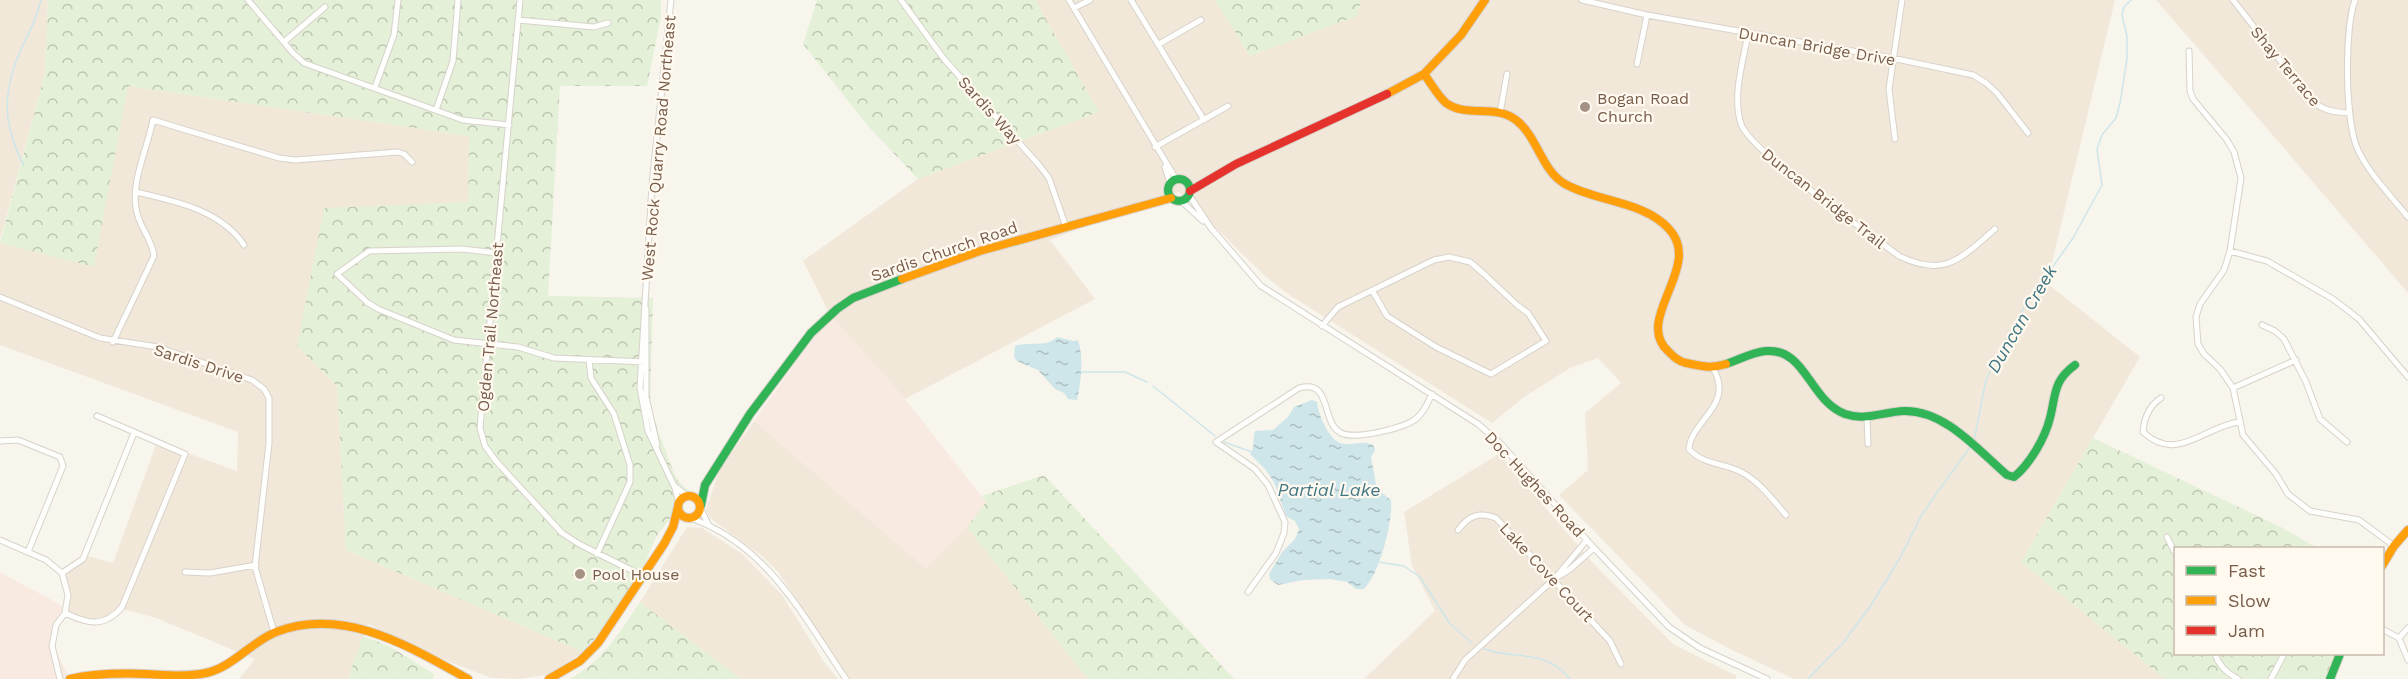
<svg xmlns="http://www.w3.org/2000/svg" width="2408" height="679" viewBox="0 0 2408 679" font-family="'Work Sans',sans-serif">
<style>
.residential{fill:#f1e8da}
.commercial{fill:#f8eae1}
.forest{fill:url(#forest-crowns)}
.water{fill:url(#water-ripples)}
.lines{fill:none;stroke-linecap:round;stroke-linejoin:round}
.stream{stroke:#cee6e9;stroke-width:1.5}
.street-casing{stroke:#d7d2cb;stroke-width:7}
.fast-casing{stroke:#d8d1c9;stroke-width:10}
.slow-casing{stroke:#d8d1c9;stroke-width:10}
.jam-casing{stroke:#d8d1c9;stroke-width:10}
.street{stroke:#fefefc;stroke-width:5}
.fast{stroke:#30b455;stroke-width:8}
.slow{stroke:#ff9f0a;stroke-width:8}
.jam{stroke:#e5322d;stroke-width:8}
.poi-dot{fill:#a59284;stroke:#fff9ef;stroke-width:2}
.labels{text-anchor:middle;stroke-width:4.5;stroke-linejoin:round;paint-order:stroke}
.street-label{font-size:16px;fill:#785d4b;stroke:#fff9ef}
.poi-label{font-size:16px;fill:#785d4b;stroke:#fff9ef;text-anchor:start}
.water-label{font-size:18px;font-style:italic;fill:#417784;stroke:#fff9ef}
</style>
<defs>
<pattern id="forest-crowns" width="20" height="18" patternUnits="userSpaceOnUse" patternTransform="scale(1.5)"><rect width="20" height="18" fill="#e4f0d8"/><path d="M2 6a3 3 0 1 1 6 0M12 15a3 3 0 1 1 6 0" fill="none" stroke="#bec6b1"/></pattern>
<pattern id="water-ripples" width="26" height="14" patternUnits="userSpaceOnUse" patternTransform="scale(1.5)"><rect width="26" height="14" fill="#cee6e9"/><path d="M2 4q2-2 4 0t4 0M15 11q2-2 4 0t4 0" fill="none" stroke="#acbebf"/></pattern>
</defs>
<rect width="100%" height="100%" fill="#f8f5ed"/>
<path class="residential" d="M0 0H48L45 73 0 240Z
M1035 0H1215L1250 56 1357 16 1361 0H2115L2047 283 2140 357 2021 562 2165 679H1794L1730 649 1685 625 1559 495 1588 470 1585 413 1621 383 1598 358 1570 368 1524 397 1492 423 1288 294 1265 276 1179 192 1149 201 1050 240 1095 299 905 399 830 315 803 261 918 179 1099 112Z
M2156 0H2408V293L2252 111Z
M127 86 469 136 468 202 297 346 337 386 346 550 583 652 549 674 520 679 491 678 437 657 368 624 348 679H239L255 659 156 618 123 609 104 623 76 620 68 609 64 575 84 555 113 563 157 442 237 471 238 432 0 345V243L94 266Z
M754 421 926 568 967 527 1088 679H850L778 572 763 557 710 518 706 510 719 471Z
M1499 454 1594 564 1673 644 1737 676 1735 679H1364L1435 611 1412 566 1404 512Z
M687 527 702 528 741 553 782 595 824 662 838 679H741L640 602Z"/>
<path class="commercial" d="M830 315 905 399 986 502 967 527 926 568 754 421Z
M0 572 68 609 58 618 55 649 70 679H0Z"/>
<path class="forest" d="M48 0H661V17L647 86H560L548 296 653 298 650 408 673 471 679 482 690 492 656 537 630 598 583 652 346 550 337 386 297 346 324 208 468 202 469 136 128 86 94 267 0 243 45 73Z
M817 0H1035L1099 112 918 179 868 126 803 44Z
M1215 0H1361L1357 16 1250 56Z
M2093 438 2281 527 2317 548H2176V654H2342L2331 679H2165L2021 562Z
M1044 475 1234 679H1088L967 527 986 502 982 496Z
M640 602 741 679H569C601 664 621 630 640 602Z
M363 636 389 646 434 674 433 679H348Z"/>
<path class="water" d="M1057 337 1074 341 1078 340C1084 358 1081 382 1077 400L1068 399 1064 393 1055 389 1038 370 1017 361 1014 357 1015 346C1029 341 1047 348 1057 337Z
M1312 400 1317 402C1318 414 1330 444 1345 444 1356 445 1362 440 1373 445L1375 450 1371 457 1377 489 1391 500C1393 521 1380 573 1364 589H1356L1347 582 1330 579 1303 580 1278 585 1270 579 1269 574 1282 552 1295 539 1299 529 1295 521 1286 516 1274 482 1265 469 1250 454C1256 446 1252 439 1255 431L1273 430 1288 417 1294 407Z"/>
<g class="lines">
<path class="stream" d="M24 166C2 122 2 92 22 47 30 31 37 17 41 0
M1081 372H1125L1147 382
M1153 386 1215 436
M1974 441 1986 380 2008 335 2023 309 2073 238 2102 185 2097 149 2102 135 2116 118 2120 103 2127 59V36L2122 15 2124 7 2131 0
M1224 442 1252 452
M1378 562 1404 566 1420 577 1450 624 1472 643
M1484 649C1516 660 1547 649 1570 679
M1808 679 1843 643 1871 605 1900 558 1922 514 1970 447"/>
<g class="street-casing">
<path id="street" d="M248 0 293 53 304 63 463 120 509 125
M520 0 480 428 485 446 496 461 562 533 579 544 643 576
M671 0 652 185 640 388 648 431 675 488 679 503
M901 0 944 59 1039 165 1049 178 1066 227
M1069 0 1176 179
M1131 0 1204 120
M1582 0 1647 15 1892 58 1973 75 1986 83 1997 93 2028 133
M2233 0 2311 100C2324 111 2333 112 2350 113
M2355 0C2344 29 2345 123 2358 150 2370 175 2391 196 2408 217
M1074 8 1090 0
M518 20 594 27 608 23
M1748 34C1743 62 1732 96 1741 124 1750 151 1870 234 1899 256 1945 278 1960 259 1995 229
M284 42 325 7
M1159 44 1201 20
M2189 51 2190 91 2193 99 2227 140 2234 152 2241 178 2230 251 2224 270 2200 304 2196 317 2198 344 2204 354 2220 369 2233 388 2243 435 2276 474 2288 494 2310 511 2359 520 2394 546
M1637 64 1647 15
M375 87 394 35 398 0
M436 110 453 61 458 0
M1500 113 1507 74
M1895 139 1889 89 1902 0
M1155 147 1228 106
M1165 167 1170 183
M136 192C174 201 221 210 244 245
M1189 195 1211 228 1261 286 1478 424 1500 443 1594 548 1669 627 1700 648 1767 679
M1181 201 1203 221
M2230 251 2267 261 2333 299 2359 319 2408 377
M497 253 462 249 369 251 337 274 368 303 378 309 454 340 518 347 554 358 646 362
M0 297 100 338 158 347 252 380 264 389 269 398V443L255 567 274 632
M646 309V397L657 445
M2262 325 2275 331 2284 339 2306 382 2320 419 2347 442
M1322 326 1338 307 1434 260 1449 257 1470 262 1484 274 1517 305 1528 313 1546 341 1491 374 1436 347 1387 316 1372 290
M113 342 154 256C152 238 138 226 136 208 131 182 148 146 153 120L279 158 295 160 398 152 404 154 412 162
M589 360 591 378 614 414 630 465V482L597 554
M1713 368C1735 406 1691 420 1689 449 1703 465 1724 463 1741 472 1759 481 1773 500 1786 515
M2233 388 2296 360
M2161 398C2149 406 2144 418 2143 432 2177 464 2205 426 2239 422
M1867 418 1868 444
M0 441 18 440 60 457 63 466 28 552
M676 487 687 496
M701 509 708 524
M690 518C767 544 803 616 846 679
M1458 530C1469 516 1478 511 1496 518L1610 641 1621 664
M2167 537 2176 555
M0 540 46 560 62 573 68 595 65 613 56 625 52 646 60 679
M185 572 210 573 256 565
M62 573 83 559 134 433
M1555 578 1587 540
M1248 592 1276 553 1284 533 1285 522 1268 485 1255 469 1216 442 1299 388C1333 379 1320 422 1341 433 1356 440 1405 428 1417 418 1424 412 1428 402 1432 394
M65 613C88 624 104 628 122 607L185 454 97 416
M2382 629 2399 638 2408 660
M2399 638 2408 628
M2215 654C2219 666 2226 673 2238 679
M1453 679 1465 660 1554 579 1569 570 1594 548
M2271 679 2284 654"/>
</g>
<g class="fast-casing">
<path id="fast" d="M1168 190a11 11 0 1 1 22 0a11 11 0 1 1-22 0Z
M1726 364C1738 360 1753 352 1766 351 1806 348 1809 400 1845 414 1865 421 1883 412 1904 411 1945 410 1978 450 2007 475L2014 477C2030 464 2045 438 2050 418 2056 394 2053 381 2075 365
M701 505 705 485 750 414 811 333 837 309 853 298 902 279
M2330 679 2340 654"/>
</g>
<g class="slow-casing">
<path id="slow" d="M1424 74C1431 83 1437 95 1446 103 1467 118 1495 104 1516 120 1538 137 1541 170 1565 184 1597 202 1644 201 1669 229 1704 266 1633 319 1668 351 1674 357 1678 361 1686 363 1702 366 1710 369 1726 364
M1387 94 1424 74 1461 35 1485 0
M902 279 980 251 1171 198
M678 507a11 11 0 1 1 22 0a11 11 0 1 1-22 0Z
M2382 566 2394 546 2408 530
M70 679C96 673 121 673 147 674 166 675 187 677 206 673 233 667 251 642 276 632 345 606 410 647 468 679
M549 679 580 661 598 643 664 544 673 527 678 507"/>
</g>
<g class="jam-casing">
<path id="jam" d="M1190 191 1236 164 1387 94"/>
</g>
<use href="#street" class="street"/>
<use href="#fast" class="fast"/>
<use href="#slow" class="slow"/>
<use href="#jam" class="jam"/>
</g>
<g class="poi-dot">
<circle cx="1585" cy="107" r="6"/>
<circle cx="580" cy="574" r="6"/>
</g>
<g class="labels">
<g class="street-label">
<text transform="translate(1817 46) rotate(10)" y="6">Duncan Bridge Drive</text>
<text transform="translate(2286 66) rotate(50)" y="6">Shay Terrace</text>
<text transform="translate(990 110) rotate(48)" y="6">Sardis Way</text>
<text transform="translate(658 148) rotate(-85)" y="6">West Rock Quarry Road Northeast</text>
<text transform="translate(1824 198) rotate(38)" y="6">Duncan Bridge Trail</text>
<text transform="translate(944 251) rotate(-19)" y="6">Sardis Church Road</text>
<text transform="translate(490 327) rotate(-85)" y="6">Ogden Trail Northeast</text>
<text transform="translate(199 363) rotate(18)" y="6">Sardis Drive</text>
<text transform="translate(1535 484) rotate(47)" y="6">Doc Hughes Road</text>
<text transform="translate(1547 572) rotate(47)" y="6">Lake Cove Court</text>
</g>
<g class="poi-label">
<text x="1597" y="104">Bogan Road<tspan x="1597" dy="18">Church</tspan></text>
<text x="592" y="580">Pool House</text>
</g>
<g class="water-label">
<text transform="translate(2022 319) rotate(-60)" y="6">Duncan Creek</text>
<text x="1329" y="496">Partial Lake</text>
</g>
</g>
<rect x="2174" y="547" width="210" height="108" fill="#fff9ef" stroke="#c9bbad" stroke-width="1.5"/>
<rect x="2186" y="566" width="30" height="9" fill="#30b455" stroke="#c9bbad" stroke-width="1.5"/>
<text x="2228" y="577" font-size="18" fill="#785d4b">Fast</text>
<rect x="2186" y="596" width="30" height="9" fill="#ff9f0a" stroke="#c9bbad" stroke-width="1.5"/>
<text x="2228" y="607" font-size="18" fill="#785d4b">Slow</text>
<rect x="2186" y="626" width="30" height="9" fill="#e5322d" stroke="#c9bbad" stroke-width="1.5"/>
<text x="2228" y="637" font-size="18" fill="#785d4b">Jam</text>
</svg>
